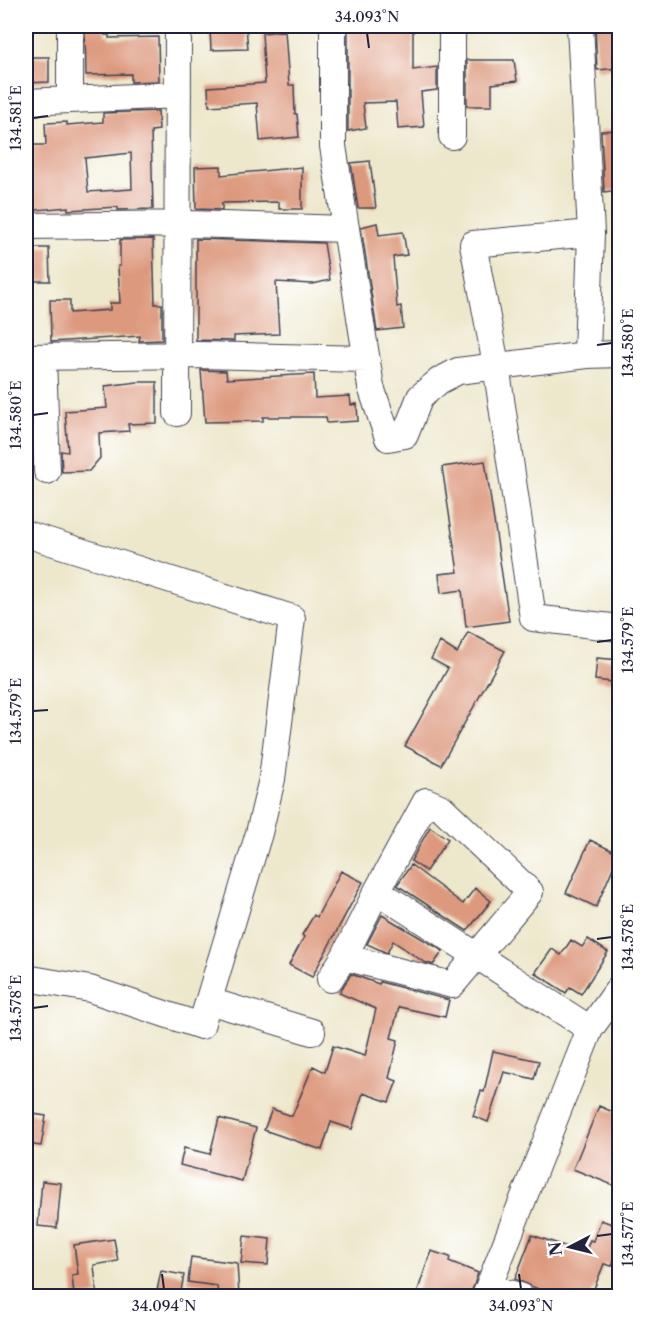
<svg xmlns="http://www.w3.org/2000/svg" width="645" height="1322" viewBox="0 0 645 1322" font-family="'Libre Caslon Text',serif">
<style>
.building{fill:#dd997e;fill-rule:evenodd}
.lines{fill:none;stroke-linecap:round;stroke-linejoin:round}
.minor-casing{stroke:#404051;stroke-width:28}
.minor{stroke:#fff;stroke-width:26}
.ticks{fill:none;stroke:#22223b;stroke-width:2}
.neatline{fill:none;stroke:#22223b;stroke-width:2}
.ticks-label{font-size:15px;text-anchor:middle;fill:#22223b}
</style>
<rect width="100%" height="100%" fill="#fff"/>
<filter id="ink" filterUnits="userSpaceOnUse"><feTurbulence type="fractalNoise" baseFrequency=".0167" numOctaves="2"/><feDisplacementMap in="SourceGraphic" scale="12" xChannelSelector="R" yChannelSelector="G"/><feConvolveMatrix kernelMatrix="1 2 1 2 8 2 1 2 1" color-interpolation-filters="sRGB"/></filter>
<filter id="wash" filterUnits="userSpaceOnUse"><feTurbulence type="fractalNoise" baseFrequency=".008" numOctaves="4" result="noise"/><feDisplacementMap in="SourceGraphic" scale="24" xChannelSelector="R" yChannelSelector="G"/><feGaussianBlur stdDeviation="1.35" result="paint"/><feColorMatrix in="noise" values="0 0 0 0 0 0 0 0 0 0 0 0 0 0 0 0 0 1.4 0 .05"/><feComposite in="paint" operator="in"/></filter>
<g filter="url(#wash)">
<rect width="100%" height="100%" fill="#ede7cb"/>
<g id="blocks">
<path class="building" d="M85 26H105V35H109V38L158 37 159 81 131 82V74L86 75Z
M595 26H620V68L597 70Z
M246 27 248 49 211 50 210 29Z
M348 30H413V70L437 67V90L421 92 424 127 398 129 396 102 363 103 366 128 348 131Z
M285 31 289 85H294L295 114H297L299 137 260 141 257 103 209 106 208 87 265 83 262 33Z
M26 57H49V82L26 83Z
M467 60H514L517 81 492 84V106H467Z
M158 111 159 130 151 131 153 209 118 210V207L68 210V207L26 211V145H46L45 123 67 122V125L103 122V113ZM131 153 132 189 88 192 85 158Z
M620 130V190L604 192 601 131Z
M370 161 376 208H358L351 163Z
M221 166V175L302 167V209H279V202L222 203V210L196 209 195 167Z
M377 223 379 235 403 232 407 255 393 257 397 307 401 306 403 328 377 331 361 227Z
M153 239 155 304H162V340L139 341 140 336 51 342 50 300H70V313L110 310V303H120L118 266H120V240Z
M196 239 324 243 330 280 313 284 276 282 279 334 234 336V341L196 340Z
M31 248H49L50 281H32Z
M201 370 226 371 227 379 314 374 315 398 350 396 351 405 357 404 358 421 327 423 326 417H263V421L205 422Z
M138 382H157V423L128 424 129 431 99 433 100 458 89 471 62 472 61 451 68 452 65 411 107 408 105 386Z
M485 461 509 621 466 627 462 590 441 593 439 574 458 572 442 467Z
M468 632 505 651 441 765 405 746 448 668 431 659 440 642 457 653Z
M597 658 620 660V683L595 680Z
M430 827 448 839 426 871 411 861Z
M590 840 619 854 596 907 566 893Z
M411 865 463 904 475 888 491 901 467 931 397 885Z
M341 871 363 882 312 977 289 965 304 937 302 935 314 915 317 917Z
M382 915 443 951 433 965 424 962 393 941 387 953 367 944Z
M588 939 608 952 581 994 570 987 566 993 535 973 552 949 561 955 571 940 582 947Z
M351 974 379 984 380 982 449 1000 445 1017 399 1007 391 1038 398 1040 389 1078 397 1081 389 1102 363 1093 352 1129 331 1122 322 1150 264 1130 272 1109 292 1116 313 1066 325 1072 333 1046 365 1056 376 1009 339 993Z
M493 1051 539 1061 534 1079 504 1072 488 1122 473 1116 481 1091 484 1092Z
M599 1106 620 1115V1188L573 1169Z
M26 1113 46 1116 41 1146 26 1144Z
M219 1118 256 1128 242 1181 180 1165 184 1148 210 1154Z
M42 1181 61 1183 57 1228 38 1226Z
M601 1220 620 1227V1246L612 1266 604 1264 591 1296H554L515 1279 532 1235 585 1253 590 1240 593 1241Z
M244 1236 270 1239 268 1265 241 1263Z
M114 1239 118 1261 94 1265 97 1296H74L72 1275 78 1274 74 1245Z
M431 1251 450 1257 449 1261 478 1273 470 1296H416Z
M191 1257 237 1263 239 1296H218L217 1286 188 1282Z
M161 1271 184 1275 180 1296H156Z"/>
</g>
</g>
<g filter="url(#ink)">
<use href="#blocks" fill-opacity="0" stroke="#404051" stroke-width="1.5"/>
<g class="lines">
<g class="minor-casing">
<path id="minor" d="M333 26V146L371 387 388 438 405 435 420 397 439 381 458 371 587 355 620 354
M580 26 591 233 587 355
M70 100V26
M26 102 178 95
M452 136V26
M26 226 190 224 345 229
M591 233 473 244 496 365 533 618 620 628
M26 357 200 355 366 359
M43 357 47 471
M177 413 178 26
M26 534 292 618 272 779 259 833 201 1026 90 989 26 978
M377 891 344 957 452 985 530 892 442 808 426 801 377 891 590 1029
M330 979 344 957
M209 1001 312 1032
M490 1288 520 1296
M485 1296 590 1029 620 987"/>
</g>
<use href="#minor" class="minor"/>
</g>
</g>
<path class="ticks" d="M367 33 369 48M33 118 48 116M597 345 612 343M33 415 48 413M597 642 612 640M33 711 48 710M597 939 612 937M33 1008 48 1006M597 1236 612 1234M162 1274 164 1289M519 1274 521 1289"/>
<rect width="645" height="1322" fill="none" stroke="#fff" stroke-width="66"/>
<g transform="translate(570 1247) rotate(263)" stroke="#ffffff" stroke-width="4.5" paint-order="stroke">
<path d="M0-4.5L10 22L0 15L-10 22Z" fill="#22223b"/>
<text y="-9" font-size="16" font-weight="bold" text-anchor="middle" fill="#22223b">N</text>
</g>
<rect x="33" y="33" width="579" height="1256" class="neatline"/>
<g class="ticks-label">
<text x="367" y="22">34.093°N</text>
<text transform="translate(16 118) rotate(-90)" y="5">134.581°E</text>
<text transform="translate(628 343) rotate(-90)" y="5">134.580°E</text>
<text transform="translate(16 415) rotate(-90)" y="5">134.580°E</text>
<text transform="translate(628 640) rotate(-90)" y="5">134.579°E</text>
<text transform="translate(16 711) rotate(-90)" y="5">134.579°E</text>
<text transform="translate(628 937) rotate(-90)" y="5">134.578°E</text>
<text transform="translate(16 1008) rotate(-90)" y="5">134.578°E</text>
<text transform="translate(628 1234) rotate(-90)" y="5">134.577°E</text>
<text x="164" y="1311">34.094°N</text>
<text x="521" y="1311">34.093°N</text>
</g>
</svg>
